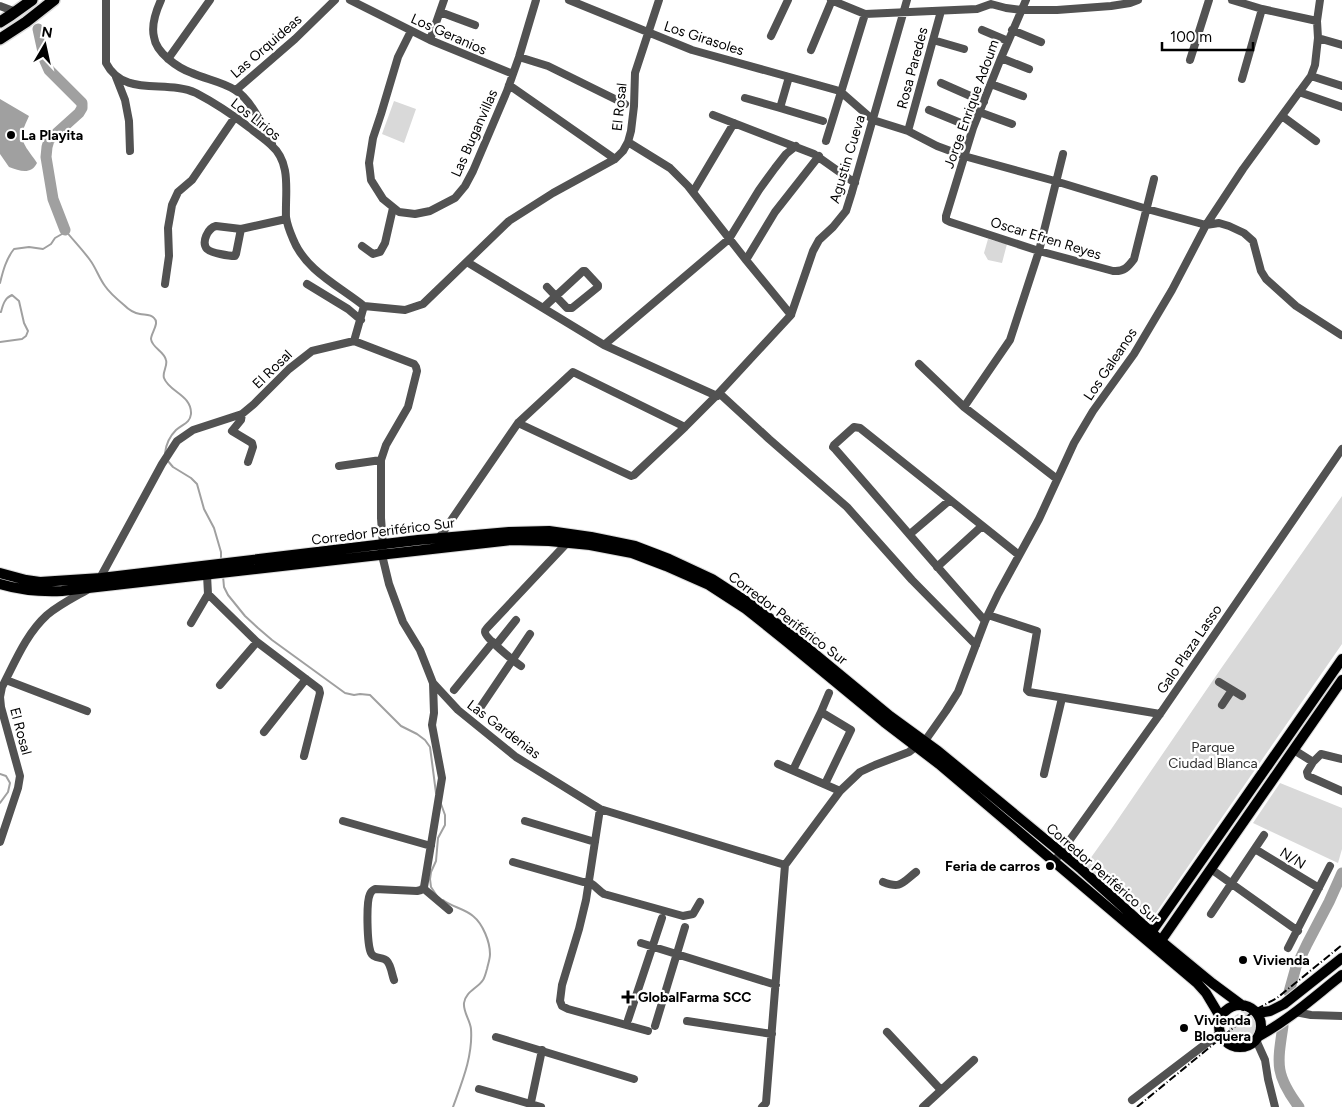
<svg xmlns="http://www.w3.org/2000/svg" width="1342" height="1107" viewBox="0 0 1342 1107" font-family="Figtree,sans-serif">
<style>
.green{fill:#d9d9d9}
.water{fill:#a0a0a0}
.lines{fill:none;stroke-linecap:round;stroke-linejoin:round}
.stream{stroke:#a0a0a0;stroke-width:2}
.river{stroke:#a0a0a0;stroke-width:11}
.major-casing{stroke:#dbdbdb;stroke-width:12}
.highway-casing{stroke:#dbdbdb;stroke-width:14}
.minor{stroke:#525252;stroke-width:8}
.major{stroke:#000;stroke-width:10}
.highway{stroke:#000;stroke-width:11}
.rail{stroke:#000;stroke-width:2;stroke-dasharray:8 2.5 1 2.5;stroke-linecap:butt}
.poi-dot{fill:#000;stroke:#fff;stroke-width:2}
.labels{text-anchor:middle;stroke-width:4.5;stroke-linejoin:round;paint-order:stroke}
.street-label{font-size:14px;fill:#000;stroke:#fff}
.poi-label{font-size:14px;font-weight:bold;fill:#000;stroke:#fff;text-anchor:start}
.park-label{font-size:14px;fill:#303030;stroke:#fff}
</style>
<rect width="100%" height="100%" fill="#fff"/>
<path class="green" d="M394 101 416 109 404 143 382 134Z
M988 239 1007 244 1002 263 988 260 984 253Z
M1342 496V644L1151 920 1085 866 1112 828 1220 670Z
M1280 783 1342 808V849L1338 863 1253 823Z
M1245 1012 1251 1013 1257 1019C1261 1040 1245 1048 1229 1034 1228 1022 1233 1013 1245 1012Z"/>
<path class="water" d="M0 99 29 116C27 121 24 126 23 131 19 143 32 154 37 163 31 175 20 171 9 167L0 154Z"/>
<g class="lines">
<path class="stream" d="M0 283C3 271 6 259 14 249L29 247 43 249 51 244 55 238 62 234 65 230C73 240 82 249 90 260 96 268 99 278 105 286 109 292 118 300 124 305 128 309 133 313 140 314 144 315 151 314 154 318 160 323 151 333 151 339 152 348 164 351 166 360 168 366 162 372 164 378 169 392 192 395 191 414 190 423 183 424 176 430 170 436 166 445 165 453
M0 312H1C3 304 5 298 12 295L19 301 24 323 28 331 26 336 22 339 0 342
M167 460 173 467 191 478 197 484 204 509 214 528 221 552V561
M223 576 224 587 228 595 245 616 258 628 272 640 345 693 354 695 360 694 370 695 401 726 417 734 425 740 430 747 436 793
M0 774 6 776 10 783 8 792 0 803
M437 896 431 887 430 879 431 872 436 861 438 838 445 825V815L441 804
M443 900C452 907 465 909 473 916 483 924 490 942 490 954 490 959 488 964 487 969 486 972 485 977 483 980 478 988 465 992 464 1003 463 1012 470 1020 471 1029 473 1056 462 1082 453 1107"/>
<path class="river" d="M38 29 45 61 49 70 82 103V108L79 113 49 140 47 147 46 157 53 199 65 230
M1289 992 1296 967 1307 944 1329 902 1342 873
M1283 1026C1277 1065 1275 1075 1299 1107"/>
<g class="major-casing">
<path id="major" d="M0 573 26 580 40 582 101 578 418 540 509 532 549 531 591 537 635 546 669 559 712 579 752 605 792 635 890 716 938 751 1081 869 1161 941 1212 983 1243 1006
M0 584C20 590 40 592 62 591L511 540 549 541 590 545 632 553 666 566 709 585 746 609 786 641 884 722 939 764 1197 983 1206 993 1221 1018
M1148 937 1342 659
M1158 945 1342 680
M1219 1026a21 21 0 1 1 42 0a21 21 0 1 1-42 0Z
M1258 1013 1270 1011 1284 1004 1342 958
M1259 1036C1289 1020 1315 996 1342 975"/>
</g>
<g class="highway-casing">
<path id="highway" d="M0 22 11 15 32 0
M0 39 26 22 54 0"/>
</g>
<path class="minor" d="M106 0V63C124 98 166 79 196 93 215 103 233 115 250 128 257 134 265 139 271 145 292 163 285 192 286 217 287 224 290 232 293 239 305 270 339 286 364 306
M161 0C156 11 151 25 154 37 156 53 178 68 192 73 205 79 223 82 235 90 251 99 264 128 272 144
M350 0 430 40 513 74
M569 0 692 50 836 90
M831 0 865 14 977 9 991 4 1006 8 1022 10H1057L1111 6 1130 3 1138 0
M1026 0 1001 58 973 128 946 216V220L950 222 1039 251 1113 271C1124 272 1128 267 1134 259L1154 179
M1232 0 1262 9 1317 21
M0 6 16 12
M440 12 475 25
M982 30 1008 41
M1012 30 1041 42
M411 31 398 57 381 114 373 138 369 163 371 180 383 199 399 212 415 214 430 211 455 198 465 186 473 171 507 91 519 57 536 0
M771 36 788 0
M1318 38 1342 45
M430 40 444 0
M933 40 964 49
M811 50 832 0
M519 57 548 66 625 104
M1001 58 1029 69
M168 59 210 0
M1190 60 1209 0
M1311 76 1342 86
M116 77 125 100 129 121 130 151
M789 77 780 108 823 121
M1242 79 1262 9
M941 83 984 102
M991 84 1023 96
M509 85 615 159
M236 90 295 39 335 0
M841 92 873 120 908 131 937 146 964 156 1055 181 1147 209 1206 225 1219 223 1229 226 1244 233 1253 241 1261 271 1266 279 1296 306 1341 335
M1299 92 1342 107
M745 98 780 108
M929 110 973 128
M979 112 1012 124
M713 115 814 154 855 183
M1282 116 1316 141
M908 131 941 11
M826 141 865 14
M628 142 670 168 688 186 746 260 791 315
M693 192 734 123
M241 229 236 254 235 256C229 256 211 253 207 249 201 242 208 228 216 226L241 229 286 219
M362 246 373 254 380 252 385 243 393 208
M746 260 775 212 819 156
M467 262 543 308 583 271H585L598 285V287L572 308H567L547 287
M165 284 169 256 168 228 172 205 178 192 192 180 235 117
M307 284 348 309 361 320
M543 308 604 345 717 396
M354 341 414 364 416 367 417 371 408 407 386 445 381 460V518L383 545 382 555 389 584 403 622 420 650 433 683 458 710 516 757 600 809 785 865
M604 345 729 239 759 190 775 168 786 154 796 146
M919 364 964 407 1057 479
M719 393 769 439 847 507 912 580 976 645
M964 407 1010 340 1039 251 1063 154
M242 414 241 420 232 431 252 443 253 447 248 462
M518 423 631 476 634 475 685 427
M339 466 381 460
M910 534 950 500
M439 538 518 423 573 372 685 427 718 394 791 315 813 251 819 240 833 227 846 211 852 192 907 0
M937 567 982 526
M207 575 208 594 257 642 319 689 320 693 304 756
M99 580 162 464 177 441 193 430 242 414 254 404 289 369 312 351 354 341 364 306 405 310 423 304 509 221 553 193 615 159 623 151 628 142 631 131 634 106 635 73 659 0
M988 615 1037 631 1027 690 1029 692 1160 714
M985 621C935 565 886 507 836 450L833 447 834 445 854 427 860 428 1019 555
M191 623 208 594
M496 645 516 620
M521 666C515 662 485 638 485 632 485 631 486 629 487 628L567 543
M6 680 87 711
M1219 682 1242 696
M220 685 257 642
M454 690 493 642
M1222 705 1232 690
M480 708 530 634
M821 712 829 693
M264 732 306 679
M1294 750 1313 762 1321 754 1342 759
M1313 762 1307 772 1308 776 1342 791
M778 764 840 791
M793 770 821 712 851 730 825 784
M1044 774 1062 698
M600 809 586 900 579 929 562 985 560 1001 562 1006 568 1009 648 1031
M343 821 431 846
M525 821 595 842
M0 842 18 788 20 776 1 707 0 697 2 687C15 662 26 634 47 615 59 605 73 598 87 590
M1255 849 1319 888
M513 862 583 882C593 881 596 889 604 894L683 916 693 914 700 902
M1054 862 1160 714 1342 449
M1211 869 1298 931
M883 882C901 889 902 883 916 872
M423 888 449 910
M1211 914 1264 835
M641 943 776 985
M1288 948 1330 866
M394 980C392 975 391 965 387 961 383 956 374 960 371 953 367 944 366 902 370 894 371 891 373 890 375 889L417 891 421 890 424 887 442 778 432 725 434 713 433 683
M1295 1012 1311 1015 1342 1016
M628 1020 662 918
M687 1021 772 1034
M655 1026 685 927
M887 1032 941 1090
M496 1037 634 1079
M1256 1040 1265 1060 1268 1079 1275 1107
M479 1089 541 1107
M1132 1100 1220 1033
M530 1107 542 1050
M762 1107 766 1103 785 865 840 791 860 772 875 765 909 752 927 738 946 711 958 692 985 621 998 594 1039 519 1074 443 1093 411 1134 354 1172 290 1206 225 1243 169 1311 76 1315 65 1318 38 1317 21 1320 0
M923 1107 974 1060"/>
<use href="#major" class="major"/>
<use href="#highway" class="highway"/>
<path class="rail" d="M1137 1107 1255 1010 1277 998 1342 945"/>
</g>
<g class="poi-dot">
<circle cx="11" cy="135" r="5"/>
<circle cx="1050" cy="866" r="5"/>
<circle cx="1243" cy="960" r="5"/>
<path d="M625.5 989.5h5v5h5v5h-5v5h-5v-5h-5v-5h5z"/>
<circle cx="1184" cy="1028" r="5"/>
</g>
<g class="labels">
<g class="street-label">
<text transform="translate(449 34) rotate(24)" y="5">Los Geranios</text>
<text transform="translate(704 38) rotate(18)" y="5">Los Girasoles</text>
<text transform="translate(266 46) rotate(-41)" y="5">Las Orquideas</text>
<text transform="translate(912 68) rotate(-75)" y="5">Rosa Paredes</text>
<text transform="translate(971 104) rotate(-70)" y="5">Jorge Enrique Adoum</text>
<text transform="translate(619 107) rotate(-84)" y="5">El Rosal</text>
<text transform="translate(256 119) rotate(38)" y="5">Los Lirios</text>
<text transform="translate(474 133) rotate(-66)" y="5">Las Buganvillas</text>
<text transform="translate(847 159) rotate(-73)" y="5">Agustin Cueva</text>
<text transform="translate(1046 238) rotate(17)" y="5">Oscar Efren Reyes</text>
<text transform="translate(1110 364) rotate(-56)" y="5">Los Galeanos</text>
<text transform="translate(272 369) rotate(-44)" y="5">El Rosal</text>
<text transform="translate(383 531) rotate(-7)" y="5">Corredor Periférico Sur</text>
<text transform="translate(788 618) rotate(37)" y="5">Corredor Periférico Sur</text>
<text transform="translate(1189 649) rotate(-56)" y="5">Galo Plaza Lasso</text>
<text transform="translate(504 729) rotate(37)" y="5">Las Gardenias</text>
<text transform="translate(21 731) rotate(75)" y="5">El Rosal</text>
<text transform="translate(1293 858) rotate(32)" y="5">N/N</text>
<text transform="translate(1103 873) rotate(41)" y="5">Corredor Periférico Sur</text>
</g>
<g class="poi-label">
<text x="21" y="140">La Playita</text>
<text x="1040" y="871" text-anchor="end">Feria de carros</text>
<text x="1253" y="965">Vivienda</text>
<text x="638" y="1002">GlobalFarma SCC</text>
<text x="1194" y="1025">Vivienda<tspan x="1194" dy="16">Bloquera</tspan></text>
</g>
<g class="park-label">
<text x="1213" y="752">Parque<tspan x="1213" dy="16">Ciudad Blanca</tspan></text>
</g>
</g>
<g transform="translate(45 45) rotate(9)" stroke="#ffffff" stroke-width="4" paint-order="stroke">
<path d="M0-4L9 19L0 12L-9 19Z" fill="#000000"/>
<text y="-8" font-size="14" font-weight="bold" text-anchor="middle" fill="#000000">N</text>
</g>
<path d="M1162 42v8h91v-8" fill="none" stroke="#000000" stroke-width="2.5"/>
<text x="1170" y="42" font-size="15" fill="#000000" stroke="#ffffff" stroke-width="4" paint-order="stroke">100 m</text>
</svg>
